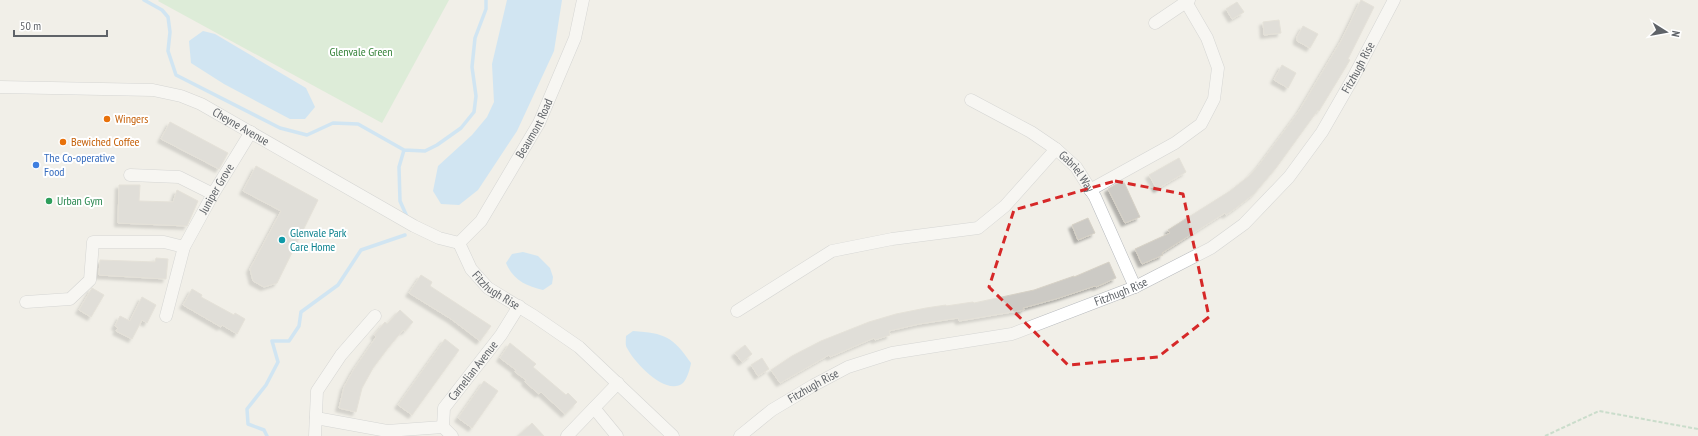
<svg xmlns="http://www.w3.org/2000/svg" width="1698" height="436" viewBox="0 0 1698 436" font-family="'PT Sans Narrow',sans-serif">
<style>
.green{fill:#c5e8c5}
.water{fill:#aadaff}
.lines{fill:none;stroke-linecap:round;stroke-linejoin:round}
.stream{stroke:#aadaff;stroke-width:3.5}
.building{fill:#cccac5;stroke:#d6d1c6;filter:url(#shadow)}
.street-casing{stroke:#b5b8bc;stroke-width:13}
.path{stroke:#9cc7a9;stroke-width:2;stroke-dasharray:4 2;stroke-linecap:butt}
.street{stroke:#fff;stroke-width:12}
.marked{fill:none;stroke:#d62828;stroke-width:3;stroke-dasharray:8 5;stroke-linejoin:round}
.food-dot{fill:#e8710a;stroke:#fff;stroke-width:1.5}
.shop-dot{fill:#3f7fe0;stroke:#fff;stroke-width:1.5}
.leisure-dot{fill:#2e9e5b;stroke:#fff;stroke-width:1.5}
.culture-dot{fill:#0f9aa8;stroke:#fff;stroke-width:1.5}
.labels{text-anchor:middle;stroke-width:4;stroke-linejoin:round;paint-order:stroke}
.park-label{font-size:12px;fill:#348238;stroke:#fff}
.street-label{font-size:12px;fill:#5f6368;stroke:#fff}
.food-label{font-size:12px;fill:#c56008;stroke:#fff;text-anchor:start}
.shop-label{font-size:12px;fill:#366cbe;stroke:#fff;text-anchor:start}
.leisure-label{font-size:12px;fill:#27864d;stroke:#fff;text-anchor:start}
.culture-label{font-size:12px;fill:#0d838f;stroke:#fff;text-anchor:start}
</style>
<defs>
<filter id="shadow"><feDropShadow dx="-3.5" dy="3.5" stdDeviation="1" flood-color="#0004"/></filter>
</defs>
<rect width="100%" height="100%" fill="#f1efe8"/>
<path class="green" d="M159 0H449L382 123 158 1Z"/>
<path class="water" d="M507 0H562L554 51 517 131 478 190 459 205 441 204 433 191 438 166 472 135 487 117 494 102 492 64Z
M203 31 215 34 306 88 315 107 305 119H290L224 84 191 63 189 41Z
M523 252 538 256 550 268 553 277 552 284 543 290C526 286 513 280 506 263L512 254Z
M633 331C665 333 673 337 691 363 690 369 687 379 683 383 666 397 634 362 627 348 625 345 626 340 626 336Z"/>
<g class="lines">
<path class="stream" d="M144 0 162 10 168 17 170 32 168 51 176 75 280 128 307 135 333 123 358 124 404 150 425 151 437 145 461 128 474 112 476 96 472 67 475 38 486 9V0
M404 150 399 167 400 201 408 219
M267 436 264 430 248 424 247 409 266 385 278 362 272 341H289L299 326 301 312 338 285 361 250 405 235"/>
</g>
<path class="building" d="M1361 0 1374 7 1348 59 1350 60 1319 111 1318 110 1276 168 1254 194 1236 208 1226 215 1225 213 1165 251 1162 253 1163 255 1142 264 1135 249 1170 233 1168 230 1230 191 1249 176 1259 165 1299 111 1342 39Z
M1237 2 1244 12 1232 19 1226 9Z
M1279 20 1281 33 1264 35 1263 22Z
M1303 26 1318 34 1310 48 1297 41V37Z
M1282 65 1296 73 1288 88 1274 80Z
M170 122 228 153 219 169 161 139Z
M1179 158 1186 172 1157 189 1149 175Z
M256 166 318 200 277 283 264 287 253 281 250 269 281 211 243 191Z
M1123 180 1140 217 1125 223 1108 189Z
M119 185H140L139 201 173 202 177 190 198 201 187 226 118 223Z
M1088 218 1095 233 1078 240 1072 225Z
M156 258 168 259 166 279 99 275 100 260 155 262Z
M1109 262 1116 278 1096 287 1095 286 1059 298 1023 308 1024 310 959 321 958 318 919 324 889 331 890 335 875 340 874 338 830 357 829 355 780 383 771 370 792 356 821 341 869 322 896 314 926 308 946 305V306L973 302 974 303 1034 290 1074 276V277Z
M421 275 432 282 430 286 491 326 480 341 451 319 409 293Z
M92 288 104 295 91 317 79 310Z
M192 289 202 295 201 297 234 315 235 313 245 319 237 334 222 325 221 327 183 305Z
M142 297 156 305 147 323 142 320 132 339 116 331 118 328 115 326 120 316 130 321Z
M400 310 413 322 405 331 403 330 388 348 373 368 362 388 356 412 339 408 344 387 354 369 376 337 374 335 385 322 387 324Z
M445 339 459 350 412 415 398 405Z
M510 343 536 364 533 367 566 395 568 393 577 402 565 414 541 392 539 394 525 382 526 380 515 372 516 370 500 358Z
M745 345 752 354 742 362 735 353Z
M762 358 769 369 758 376 751 365Z
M484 381 498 391 472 428 458 418Z
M532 423 544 436H518Z"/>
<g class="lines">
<g class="street-casing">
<g id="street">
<path d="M1155 23 1189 0"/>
<path id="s1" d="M0 87 153 90 181 96 201 104 414 226 439 238 459 243"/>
<path id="s2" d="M971 100 1031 132 1056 149 1076 167 1095 197 1135 287"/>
<path d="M130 175 179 177 213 194"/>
<path d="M1090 190 1175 143 1201 124 1214 99 1218 68 1207 38 1186 2"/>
<path id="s3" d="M459 243 471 269 488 288 534 316 579 347 673 436"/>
<path id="s4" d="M459 243 481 221 539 123 575 38 583 0"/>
<path d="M26 302 70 299 90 280 93 242H164L184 247"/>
<path d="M737 311 832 251 892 239 978 228 1005 206 1056 149"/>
<path id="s5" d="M166 316 184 247 213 194 251 132"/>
<path d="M594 408 617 436"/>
<path d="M316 418 387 431 443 427"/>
<path d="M315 436 317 391 341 355 375 316"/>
<path id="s6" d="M452 436 443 427 444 408 501 335 519 306"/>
<path d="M567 436 618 383"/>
<path id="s7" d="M740 436 772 410 814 385 848 367 892 353 1012 334 1135 287 1211 248 1244 224 1289 177 1322 132 1353 78 1394 0"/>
</g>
</g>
<path class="path" d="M1545 436 1599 411 1698 429"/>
<use href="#street" class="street"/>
</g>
<path d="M0 0H1698V436H0ZM1115 181 1183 194 1209 317 1158 357 1068 365 989 287 1014 210Z" fill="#f1efe8" fill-opacity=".55" fill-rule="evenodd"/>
<path class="marked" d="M1115 181 1183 194 1209 317 1158 357 1068 365 989 287 1014 210Z"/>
<g class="food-dot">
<circle cx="107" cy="119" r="4"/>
<circle cx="63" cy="142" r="4"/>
</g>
<circle class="shop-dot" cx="36" cy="165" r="4"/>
<circle class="leisure-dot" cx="49" cy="201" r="4"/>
<circle class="culture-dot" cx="282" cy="240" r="4"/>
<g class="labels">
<g class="park-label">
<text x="361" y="56">Glenvale Green</text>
</g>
<g class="street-label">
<text dy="4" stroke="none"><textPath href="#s7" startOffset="749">Fitzhugh Rise</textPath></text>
<text dy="4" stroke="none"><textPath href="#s1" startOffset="249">Cheyne Avenue</textPath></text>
<text dy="4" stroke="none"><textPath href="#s4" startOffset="138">Beaumont Road</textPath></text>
<text dy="4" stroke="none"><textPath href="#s2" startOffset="129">Gabriel Way</textPath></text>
<text dy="4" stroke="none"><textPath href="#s5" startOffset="138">Juniper Grove</textPath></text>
<text dy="4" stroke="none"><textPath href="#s3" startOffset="62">Fitzhugh Rise</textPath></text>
<text dy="4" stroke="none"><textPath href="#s7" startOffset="413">Fitzhugh Rise</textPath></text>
<text dy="4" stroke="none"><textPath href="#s6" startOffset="79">Carnelian Avenue</textPath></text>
<text dy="4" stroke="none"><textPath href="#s7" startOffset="89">Fitzhugh Rise</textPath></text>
</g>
<g class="food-label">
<text x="115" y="123">Wingers</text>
<text x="71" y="146">Bewiched Coffee</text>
</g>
<g class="shop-label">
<text x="44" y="162">The Co-operative<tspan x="44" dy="14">Food</tspan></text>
</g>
<g class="leisure-label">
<text x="57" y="205">Urban Gym</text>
</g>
<g class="culture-label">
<text x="290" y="237">Glenvale Park<tspan x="290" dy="14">Care Home</tspan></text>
</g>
</g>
<g transform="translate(1666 32) rotate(101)" stroke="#ffffff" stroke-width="3" paint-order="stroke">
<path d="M0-3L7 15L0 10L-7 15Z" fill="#5f6368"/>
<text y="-6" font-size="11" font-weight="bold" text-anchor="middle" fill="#5f6368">N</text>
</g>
<path d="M14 30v6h93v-6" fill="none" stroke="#5f6368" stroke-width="2"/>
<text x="20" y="30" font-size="12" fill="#5f6368" stroke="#ffffff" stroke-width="3" paint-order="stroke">50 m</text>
</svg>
